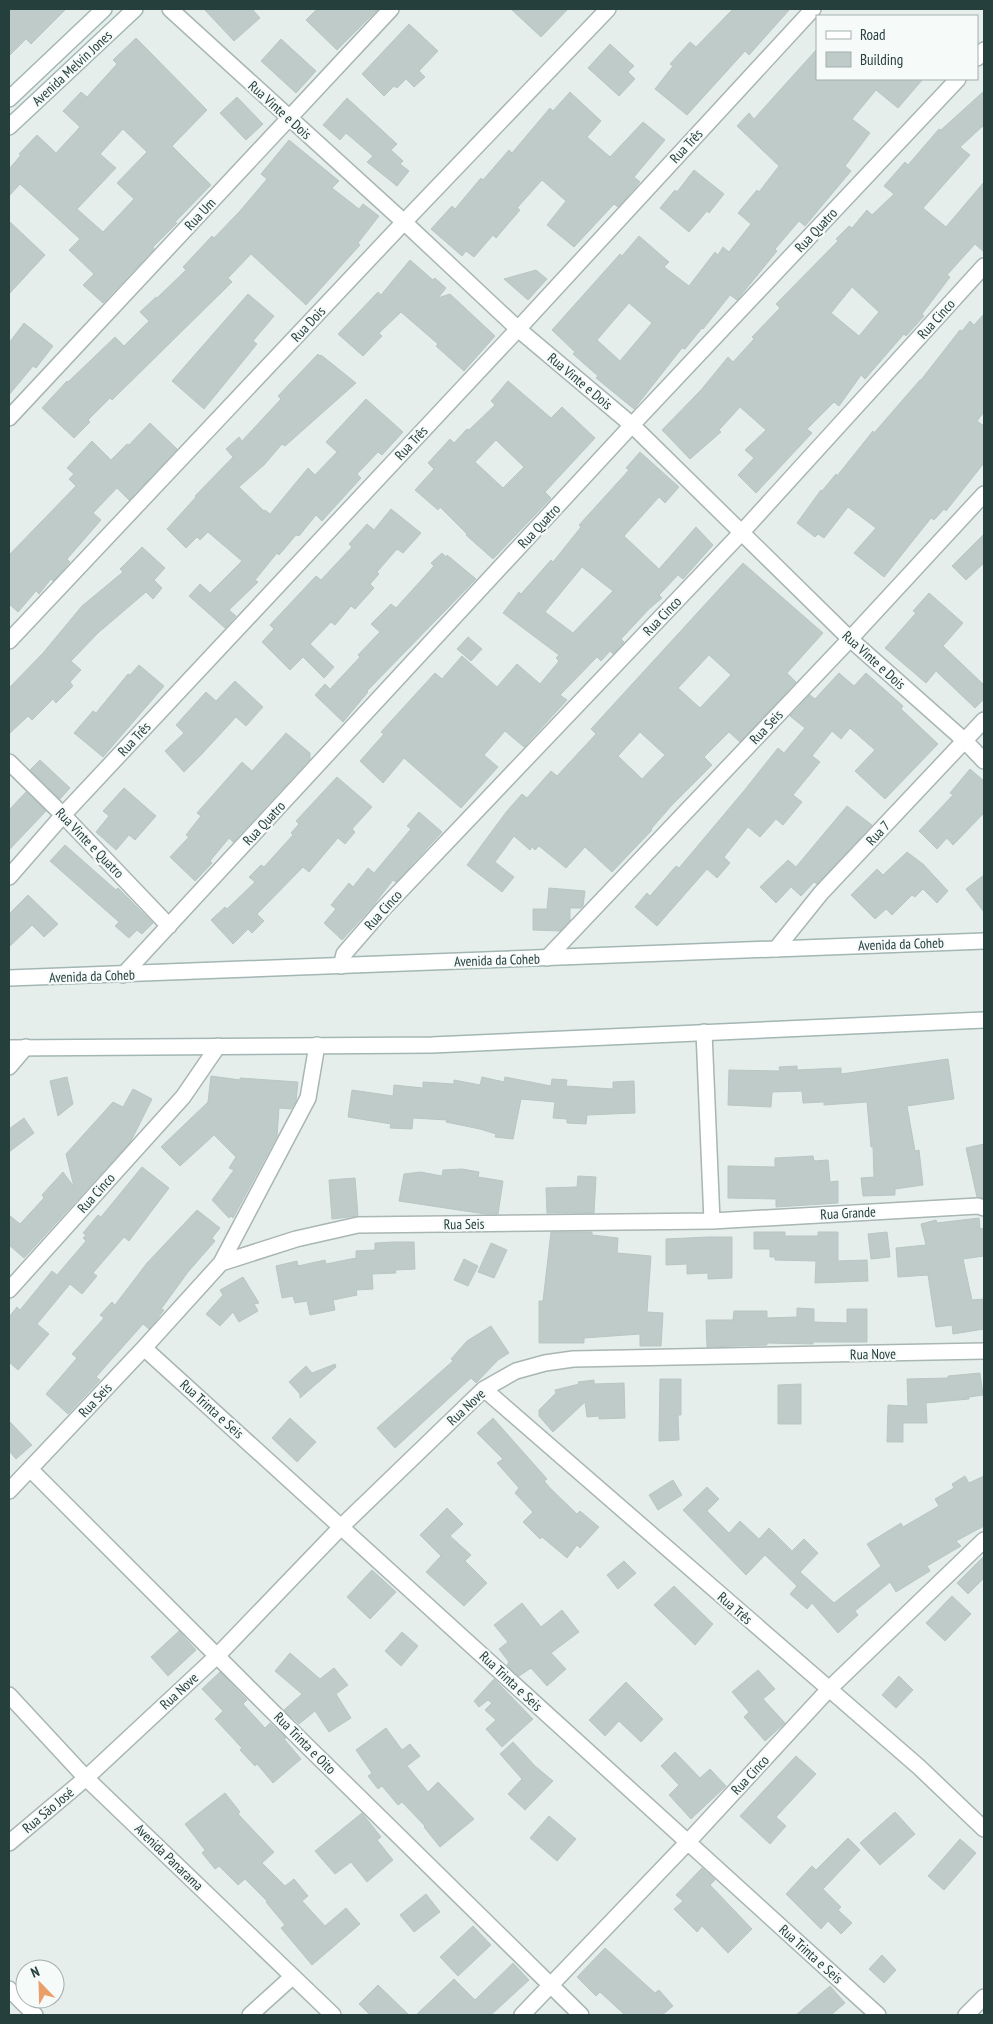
<svg xmlns="http://www.w3.org/2000/svg" width="993" height="2024" viewBox="0 0 993 2024" font-family="'PT Sans Narrow',sans-serif">
<style>
.building{fill:#becbc8;stroke:#b8c7c4;fill-rule:evenodd}
.lines{fill:none;stroke-linecap:round;stroke-linejoin:round}
.minor-casing{stroke:#a8b6b4;stroke-width:18}
.tertiary-casing{stroke:#a8b6b4;stroke-width:18}
.secondary-casing{stroke:#a2b6b3;stroke-width:18}
.minor{stroke:#fff;stroke-width:15}
.tertiary{stroke:#fff;stroke-width:15}
.secondary{stroke:#fff;stroke-width:15}
.labels{text-anchor:middle;stroke-width:4.5;stroke-linejoin:round;paint-order:stroke}
.street-label{font-size:14px;fill:#253f3d;stroke:#f6faf9}
</style>
<rect width="100%" height="100%" fill="#e6eeec"/>
<path class="building" d="M9 9H66L31 44 26 39 9 56Z
M204 9H252L260 18 234 41Z
M317 9H378L337 50 306 20Z
M511 9H568L541 37Z
M733 9H790L749 55 745 51 687 115 655 89 673 66 670 64 690 42 696 47Z
M409 24 438 51 419 71 425 77 414 87 406 79 397 88 394 86 384 96 362 74Z
M136 38 207 110 172 146 211 185 175 222 177 223 153 247 154 249 103 303 83 285 94 274 69 250 80 239 20 184 9 196V169L21 155 19 154 37 135 56 153 80 127 63 111 81 92 87 97 117 64 113 60ZM123 129 147 152 117 183 134 199 103 232 77 209 116 168 100 154Z
M281 39 316 71 296 93 261 61Z
M610 44 634 66 628 72 635 79 619 96 588 68Z
M817 49V79H923L898 108 876 90 852 119 870 133 845 166 851 171 805 226 799 221 775 249 777 251 737 300 730 295 703 329 702 328 685 349 682 348 634 409 596 378 598 376 573 354 575 352 552 330 620 254 622 256 639 236 669 262 664 267 689 286 715 252 718 255 723 247 729 252 751 224 738 213 757 190 759 192 779 166 737 126 749 113 754 119ZM629 303 652 323 620 361 597 340Z
M984 91V125L960 147 970 155 923 208 946 227 984 182V252L975 244 947 275 950 277 922 314 924 316 906 336 904 334 865 379 861 375 839 406 834 402 807 429 812 433 756 493 738 475 754 458 745 450 766 430 740 407 719 430 721 432 690 459 662 430 701 390 728 357 733 362 754 339 752 337 780 308 776 304 838 241 836 239 849 226 852 228 867 210 872 215 894 194 884 186 905 162 908 165 939 129 941 130ZM852 287 879 312 859 336 831 313Z
M570 92 601 121 587 137 610 157 643 122 665 140 634 177 640 182 618 207 614 204 574 247 547 225 566 201 542 180 517 208 520 210 496 238 493 235 474 257 466 251 462 256 431 229 452 206 455 209 481 178 483 180 509 150 512 153 550 108 553 111Z
M237 97 263 124 246 140 220 113Z
M347 98 397 144 391 150 403 161 400 164 409 171 397 186 367 162 373 156 346 133 340 140 323 125Z
M289 140 339 181 332 188 359 209 363 204 379 216 358 243 360 245 306 305 251 254 228 278 232 282 112 400 110 398 88 420 90 422 74 438 42 408 67 381 68 382 115 337 124 346 149 321 140 312 156 297 157 298 186 270 183 267 212 236 214 238 240 211 267 179 261 174Z
M694 170 724 194 709 213 707 211 689 232 660 208 675 190 677 192Z
M9 221 45 255 9 294Z
M410 260 433 280 435 278 446 288 438 298 450 294 495 336 464 371 436 346 438 344 401 312 379 333 382 336 363 356 338 334 378 292 381 295Z
M536 270 547 279 528 300 504 279Z
M248 294 274 316 253 341 257 344 204 409 172 381Z
M984 314V412L977 421 984 426V463L946 511 944 509 934 520 931 518 884 577 854 553 876 528 848 507 824 538 818 534 815 537 797 523 821 490 822 491 836 474 837 476 873 431 874 433 920 380H921L960 330 962 331 970 321 974 325Z
M24 323 53 346 36 368 33 366 9 395V343Z
M318 354 320 356 321 355 356 383 285 446 282 444 264 465 239 487 264 511 265 510 270 514 308 468 315 475 337 452 326 442 366 399 403 432 382 455 378 452 357 474 361 478 322 521 316 515 299 536 296 535 279 555 277 553 255 580 258 582 229 610 236 616 225 628 189 596 200 584 210 593 242 561 208 532 200 540 197 537 186 548 167 529 196 497 195 496 233 457 226 449 239 437 242 441 281 399 278 396Z
M508 381 551 418 562 407 595 438 545 492 551 498 493 559 466 535 467 534 440 507 438 510 415 490 434 469 428 463 450 439 454 443 467 429 469 430 495 405 491 401ZM496 440 524 467 503 488 475 462Z
M150 423 177 449 129 500 117 488 93 513 101 520 67 559 70 562 53 581 51 579 39 594 36 591 18 612 9 604V555L76 486 69 479 74 474 67 468 92 441 111 460 127 444 129 445Z
M640 452 679 487 665 503 659 497 624 536 659 569 696 527 713 545 683 579 678 575 659 595 662 598 649 609 621 639 624 642 613 654 610 651 601 661 597 657 560 695 567 700 524 747 505 731 484 755 498 767 461 808 404 758 383 783 360 761 384 734 381 732 435 673 442 679 462 656 497 687 517 664 540 684 559 661 556 658 559 655 503 613 519 592 521 594 551 560 553 562 581 527 579 525 629 470 626 468ZM582 567 613 591 573 633 545 612Z
M391 509 421 533 403 553 397 549 377 572 379 574 370 584 374 588 355 609 351 606 335 625 331 622 310 644 334 667 324 678 303 657 290 670 262 642 274 629 270 625 316 576 321 580 352 547 349 544 367 524 374 530Z
M984 534V563L966 580 952 566Z
M142 547 165 568 154 580 162 588 153 599 146 592 98 633 71 661 81 670 70 682 73 686 56 703 53 699 32 720 28 716 9 734V688L43 653 82 606 123 572 120 569Z
M442 553 446 557 447 555 476 579 367 691 368 692 343 722 315 695 325 684 330 689 360 657 358 655 380 632 371 624 391 604 396 608 434 566 431 563Z
M743 563 823 633 787 673 796 682 740 742 729 732 704 757 712 765 672 805 651 829 652 830 612 872 585 847 566 868 539 846 535 850 532 847 530 850 514 836 495 862 514 877 502 892 467 865 507 811 522 794 527 798 551 771 557 776 596 734 591 729ZM709 655 731 675 700 708 678 688ZM640 732 665 755 642 779 618 756Z
M929 593 963 623 943 646 984 685V699L975 708 936 671 926 683 885 648 916 613 913 611Z
M468 637 482 649 471 661 457 649Z
M139 665 164 686 103 757 74 733 93 711 96 713 128 674 130 675Z
M839 673 854 686 866 673 903 706 901 709 938 744 885 799 855 771 875 750 850 728 841 739 832 731 812 756 820 762 793 795 802 802 783 825 776 819 760 837 748 827 724 857 730 863 717 878 707 869 657 926 635 907 647 893 650 896 676 866 679 868 743 792 778 748 784 753 805 728 790 716 810 695 815 699Z
M235 681 263 707 246 726 236 717 200 756 184 772 165 751 184 733 176 725 206 692 216 701Z
M286 733 310 753V759L233 842 229 838 210 861 212 863 195 881 170 857 189 837 186 835 201 816 197 813 242 762 252 771Z
M40 760 70 788 60 799 30 770Z
M970 769 984 781V813L953 845 947 838 937 849 919 831 953 795 950 793Z
M337 777 372 807 352 829 355 832 345 844 338 838 309 872 303 867 257 914 264 921 252 933 248 929 233 944 211 920 225 907 227 909 255 882 249 877 261 865 264 867 293 835 291 833 299 824 296 821Z
M124 788 156 816 135 840 129 835 116 850 96 832 109 816 103 811Z
M26 792 46 811 9 850V810Z
M847 806 872 825 817 884 814 882 801 896 791 887 776 903 760 887 788 860 796 867Z
M419 812 442 832 396 882 393 880 372 907 342 940 324 923 336 909 331 905 349 883 353 887 368 868 374 873 411 829 407 826Z
M65 845 116 890 118 888 153 923 142 934 137 930 129 938 115 926 119 922 50 861Z
M907 852 923 864 948 891 937 903 923 889 915 897 912 895 892 915 886 909 875 919 851 895 877 869 883 875Z
M984 875V912L966 889Z
M549 888 585 891 583 906 581 908H570V920L560 931 533 930V909H547Z
M28 895 58 924 44 937 32 925 9 947V914Z
M948 1059 954 1099 907 1106 915 1151 919 1150 923 1185 895 1189V1195L863 1196 861 1178 874 1177 873 1146 871 1147 867 1102 824 1105V1102L803 1103 802 1091 772 1092 771 1107 728 1105 729 1070 780 1071 779 1067 797 1066V1070L841 1068V1074Z
M211 1076 240 1080V1078L298 1082 296 1101 291 1109 279 1108 277 1136 233 1218 231 1216 229 1218 212 1200 234 1170 229 1168 236 1157 214 1135 180 1166 161 1147 208 1102Z
M67 1077 73 1104 58 1116 50 1081Z
M482 1077 504 1082 505 1077 551 1086 552 1079 567 1080 566 1086 613 1089V1082L634 1081 635 1113 587 1115 586 1124 567 1123V1119L553 1118 555 1102 521 1099 513 1139 495 1137 496 1134 480 1129 446 1122 447 1120 413 1118 412 1129 390 1128 391 1124 348 1117 352 1090 393 1096 394 1085 423 1088V1082L454 1084V1080L480 1085Z
M133 1089 152 1099 131 1141 24 1258 9 1245V1215L20 1224 44 1198 42 1195 63 1172 74 1187 66 1154 113 1102 123 1107Z
M24 1118 34 1133 9 1152V1129Z
M984 1144V1198L977 1197 966 1148Z
M813 1156 814 1161 828 1160 830 1182 838 1181V1203L776 1207V1199L728 1198V1166L775 1167V1158Z
M142 1167 169 1188 129 1241 124 1237 93 1273 97 1276 82 1294 70 1284 37 1324 49 1334 18 1370 9 1362V1317L17 1307 20 1310 52 1271 57 1275 86 1241 83 1238 86 1235 83 1233 98 1215 101 1217Z
M462 1169 479 1172 478 1177 503 1181 498 1214H485L399 1201 404 1174 420 1172 442 1176 443 1170Z
M578 1176 596 1177 594 1213H547L546 1188 577 1187Z
M355 1178 358 1216 332 1219 329 1180Z
M197 1210 220 1228 212 1238 215 1241 188 1272 161 1309 164 1310 154 1323 149 1329 143 1324 96 1377 100 1380 68 1414 46 1394 77 1358 72 1354 104 1318 100 1315 112 1302 115 1305 147 1263Z
M979 1218 980 1229 984 1228V1256L963 1259 972 1300 984 1299V1329L953 1334 952 1325 936 1327 928 1275 898 1277 896 1248 926 1245 921 1224 936 1220 937 1223Z
M551 1232H592V1235L618 1238 617 1253 651 1256 647 1312 663 1313 661 1346H640V1334L584 1338V1343H539V1301H543Z
M754 1232H785V1236H818V1232H838V1261L867 1260 868 1281 815 1283 816 1261 775 1260V1257H770V1249H754Z
M887 1232 890 1257 871 1259 868 1234Z
M708 1237H732V1278L708 1279V1273L687 1274V1264L666 1265V1239Z
M394 1242H414L415 1269 395 1270 396 1273 372 1274 373 1289 356 1290 357 1295 333 1300 335 1310 310 1315 307 1301 295 1303 293 1296 282 1298 276 1266 297 1261 298 1266 325 1260 326 1264 356 1258V1251L375 1250V1243Z
M491 1243 507 1250 494 1278 478 1272Z
M464 1259 478 1266 468 1286 454 1280Z
M243 1277 259 1303 254 1304 258 1311 239 1322 233 1312 220 1326 206 1314 223 1295 220 1290Z
M797 1308 814 1309V1322L847 1323V1309H867V1342H813V1344L767 1343V1345L707 1347 706 1320H733L734 1311H767V1318L797 1317Z
M491 1326 509 1353 498 1360 476 1383 471 1378 395 1448 377 1428 453 1361 451 1359 467 1341Z
M335 1364 336 1367 300 1398V1394L289 1382 306 1366 312 1373Z
M980 1373 983 1395 969 1397V1399L926 1403 927 1423H903V1442H887L888 1405 908 1406 907 1379 948 1378V1376Z
M660 1379H681V1415H678L679 1440 659 1441Z
M594 1380V1384L624 1383 625 1418 599 1419V1416L587 1417 585 1402 553 1432 539 1416V1410L556 1393 555 1390 579 1384 578 1382Z
M801 1384V1424H778V1385Z
M290 1418 316 1442 297 1462 272 1438Z
M493 1418 547 1479 544 1481 551 1489 577 1514 580 1511 599 1527 580 1548 577 1545 567 1558 542 1537 540 1539 523 1522 533 1512 515 1493 519 1488 497 1463 503 1459 477 1433Z
M9 1421 32 1445 16 1459 9 1451Z
M965 1476 969 1483 984 1476V1526L956 1541 961 1546 927 1566 930 1571 896 1592 890 1582 855 1611 858 1615 838 1633 812 1603 807 1609 790 1594 797 1586 765 1555 746 1575 683 1510 707 1487 719 1499 707 1511 729 1533 740 1521 759 1539 769 1528 792 1551 804 1539 818 1553 800 1572 834 1603 881 1566 867 1544 901 1523 903 1527 939 1506 935 1499 954 1488 952 1484Z
M673 1480 682 1495 658 1510 649 1495Z
M447 1508 463 1524 450 1536 471 1555 465 1561 487 1583 464 1606 426 1572 441 1556 420 1535Z
M984 1556V1578L968 1594 957 1583Z
M624 1561 636 1573 618 1589 607 1575Z
M372 1570 396 1592 370 1619 347 1597Z
M674 1586 713 1624 695 1645 654 1605Z
M952 1596 971 1614 945 1641 926 1623Z
M522 1603 541 1627 562 1610 579 1632 551 1653 566 1669 547 1686 531 1668 519 1676 507 1665 509 1662 499 1649 508 1642 494 1625Z
M179 1631 196 1650 168 1676 151 1657Z
M402 1632 418 1646 401 1666 385 1651Z
M290 1653 320 1679 334 1668 348 1685 336 1694 351 1718 329 1732 315 1711 299 1724 284 1710 302 1694 275 1671Z
M758 1670 775 1689 763 1699 785 1723 765 1741 744 1717 749 1712 732 1692Z
M220 1672 247 1700 243 1704 265 1728 270 1723 286 1738 284 1739 301 1759 273 1783 257 1764 255 1766 240 1750 242 1748 215 1719 223 1711 202 1689Z
M899 1676 913 1690 896 1708 882 1695Z
M494 1679 533 1719 502 1747 486 1729 496 1720 485 1710 492 1703 488 1700 479 1707 474 1701Z
M626 1682 663 1719 641 1742 619 1721 605 1736 589 1720Z
M386 1728 402 1750 410 1744 420 1756 407 1766 428 1792 438 1782 474 1819 440 1847 424 1827 425 1826 402 1802 398 1805 382 1786 378 1789 368 1776 372 1773 356 1750Z
M513 1742 535 1766 553 1781 525 1810 508 1794 522 1779 500 1754Z
M675 1752 700 1778 710 1769 726 1786 691 1819 669 1795 679 1785 661 1766Z
M796 1756 816 1774 776 1817 786 1826 770 1844 740 1816Z
M225 1793 240 1812 238 1814 274 1852 262 1863 285 1886 294 1879 308 1896 302 1901 325 1926 346 1908 360 1924 312 1965 281 1928 285 1925 266 1902 267 1901 245 1879 238 1885 219 1866 215 1869 202 1853 205 1850 185 1824Z
M895 1812 915 1834 880 1865 860 1843Z
M362 1813 381 1837 377 1840 393 1860 367 1882 351 1862 335 1874 315 1851Z
M549 1816 576 1839 557 1861 530 1838Z
M848 1838 860 1850 823 1889 841 1907 838 1910 852 1923 841 1934 828 1921 821 1929 786 1894 812 1866 816 1870Z
M960 1839 976 1853 944 1890 928 1876Z
M702 1868 715 1880 710 1885 752 1929 728 1953 702 1926 697 1932 674 1909 683 1901 676 1895Z
M426 1894 440 1912 414 1932 400 1915Z
M473 1926 491 1945 458 1976 440 1957Z
M605 1948 655 1993 659 1990 673 2006 662 2015H625L600 1992 596 1996 577 1977Z
M882 1955 896 1970 884 1983 869 1969Z
M513 1963 529 1980 491 2015H416L454 1979 475 2000Z
M378 1985 409 2015H370L359 2004Z
M830 1986 845 2003 831 2015H796Z"/>
<g class="lines">
<g class="minor-casing">
<path id="minor" d="M170 9 404 222 518 329 632 425 850 639 965 741 984 761
M977 58 984 50
M9 418 391 9
M9 641 404 222 608 9
M9 762 63 815 169 926
M9 877 63 815 518 329 813 9
M776 949 821 893 984 720
M547 958 850 639 984 494
M341 966 344 954 383 909 742 532 984 266
M123 975 632 425 958 79
M704 1032 712 1221
M9 1067 26 1047
M221 1263 296 1239 358 1225 712 1221 978 1206 984 1208
M9 1290 183 1097 218 1046
M144 1348 878 2015
M484 1389 919 1767 984 1829
M30 1469 302 1741 581 2015
M9 1491 144 1348 221 1263 308 1098 317 1045
M9 1843 86 1778 217 1656 342 1526 484 1389 516 1371 545 1363 573 1359 984 1351
M9 1989 35 2015
M250 2015 292 1977
M522 2015 687 1843 829 1689 984 1540
M966 2015 984 1997"/>
</g>
<g class="tertiary-casing">
<path id="tertiary" d="M9 1695 86 1778 333 2015"/>
</g>
<g class="secondary-casing">
<path id="secondary" d="M9 99 104 9
M9 127 135 9
M9 978 984 941
M9 1048 432 1045 984 1020"/>
</g>
<use href="#minor" class="minor"/>
<use href="#tertiary" class="tertiary"/>
<use href="#secondary" class="secondary"/>
</g>
<g class="labels">
<g class="street-label">
<text transform="translate(72 68) rotate(-43)" y="5">Avenida Melvin Jones</text>
<text transform="translate(280 110) rotate(42)" y="5">Rua Vinte e Dois</text>
<text transform="translate(686 146) rotate(-47)" y="5">Rua Três</text>
<text transform="translate(200 214) rotate(-47)" y="5">Rua Um</text>
<text transform="translate(816 230) rotate(-47)" y="5">Rua Quatro</text>
<text transform="translate(936 319) rotate(-48)" y="5">Rua Cinco</text>
<text transform="translate(308 324) rotate(-47)" y="5">Rua Dois</text>
<text transform="translate(580 381) rotate(40)" y="5">Rua Vinte e Dois</text>
<text transform="translate(411 443) rotate(-47)" y="5">Rua Três</text>
<text transform="translate(539 526) rotate(-47)" y="5">Rua Quatro</text>
<text transform="translate(662 616) rotate(-46)" y="5">Rua Cinco</text>
<text transform="translate(874 660) rotate(42)" y="5">Rua Vinte e Dois</text>
<text transform="translate(766 727) rotate(-47)" y="5">Rua Seis</text>
<text transform="translate(134 739) rotate(-47)" y="5">Rua Três</text>
<text transform="translate(264 823) rotate(-47)" y="5">Rua Quatro</text>
<text transform="translate(878 833) rotate(-47)" y="5">Rua 7</text>
<text transform="translate(90 843) rotate(46)" y="5">Rua Vinte e Quatro</text>
<text transform="translate(383 910) rotate(-48)" y="5">Rua Cinco</text>
<text transform="translate(901 944) rotate(-2)" y="5">Avenida da Coheb</text>
<text transform="translate(497 960) rotate(-2)" y="5">Avenida da Coheb</text>
<text transform="translate(92 976) rotate(-2)" y="5">Avenida da Coheb</text>
<text transform="translate(96 1193) rotate(-48)" y="5">Rua Cinco</text>
<text transform="translate(848 1213) rotate(-3)" y="5">Rua Grande</text>
<text transform="translate(464 1224) rotate(-1)" y="5">Rua Seis</text>
<text transform="translate(873 1354) rotate(-1)" y="5">Rua Nove</text>
<text transform="translate(95 1400) rotate(-47)" y="5">Rua Seis</text>
<text transform="translate(466 1407) rotate(-43)" y="5">Rua Nove</text>
<text transform="translate(212 1409) rotate(42)" y="5">Rua Trinta e Seis</text>
<text transform="translate(735 1608) rotate(41)" y="5">Rua Três</text>
<text transform="translate(511 1681) rotate(43)" y="5">Rua Trinta e Seis</text>
<text transform="translate(179 1691) rotate(-43)" y="5">Rua Nove</text>
<text transform="translate(305 1743) rotate(45)" y="5">Rua Trinta e Oito</text>
<text transform="translate(750 1775) rotate(-47)" y="5">Rua Cinco</text>
<text transform="translate(48 1810) rotate(-40)" y="5">Rua São José</text>
<text transform="translate(169 1857) rotate(44)" y="5">Avenida Panarama</text>
<text transform="translate(811 1954) rotate(42)" y="5">Rua Trinta e Seis</text>
</g>
</g>
<rect width="993" height="2024" fill="none" stroke="#253f3d" stroke-width="20"/>
<rect x="816" y="15" width="162" height="65" fill="#f6faf9" stroke="#a2afae"/>
<rect x="826" y="31" width="25" height="8" fill="#ffffff" stroke="#a2afae"/>
<text x="860" y="40" font-size="15" fill="#253f3d">Road</text>
<rect x="826" y="52" width="25" height="15" fill="#becbc8" stroke="#a2afae"/>
<text x="860" y="65" font-size="15" fill="#253f3d">Building</text>
<g transform="translate(40 1984) rotate(337)"><circle r="24" fill="#f6faf9" stroke="#a2afae"/>
<path d="M0-4L9 19L0 12L-9 19Z" fill="#ea9f68"/>
<text y="-8" font-size="14" font-weight="bold" text-anchor="middle" fill="#253f3d">N</text>
</g>
</svg>
